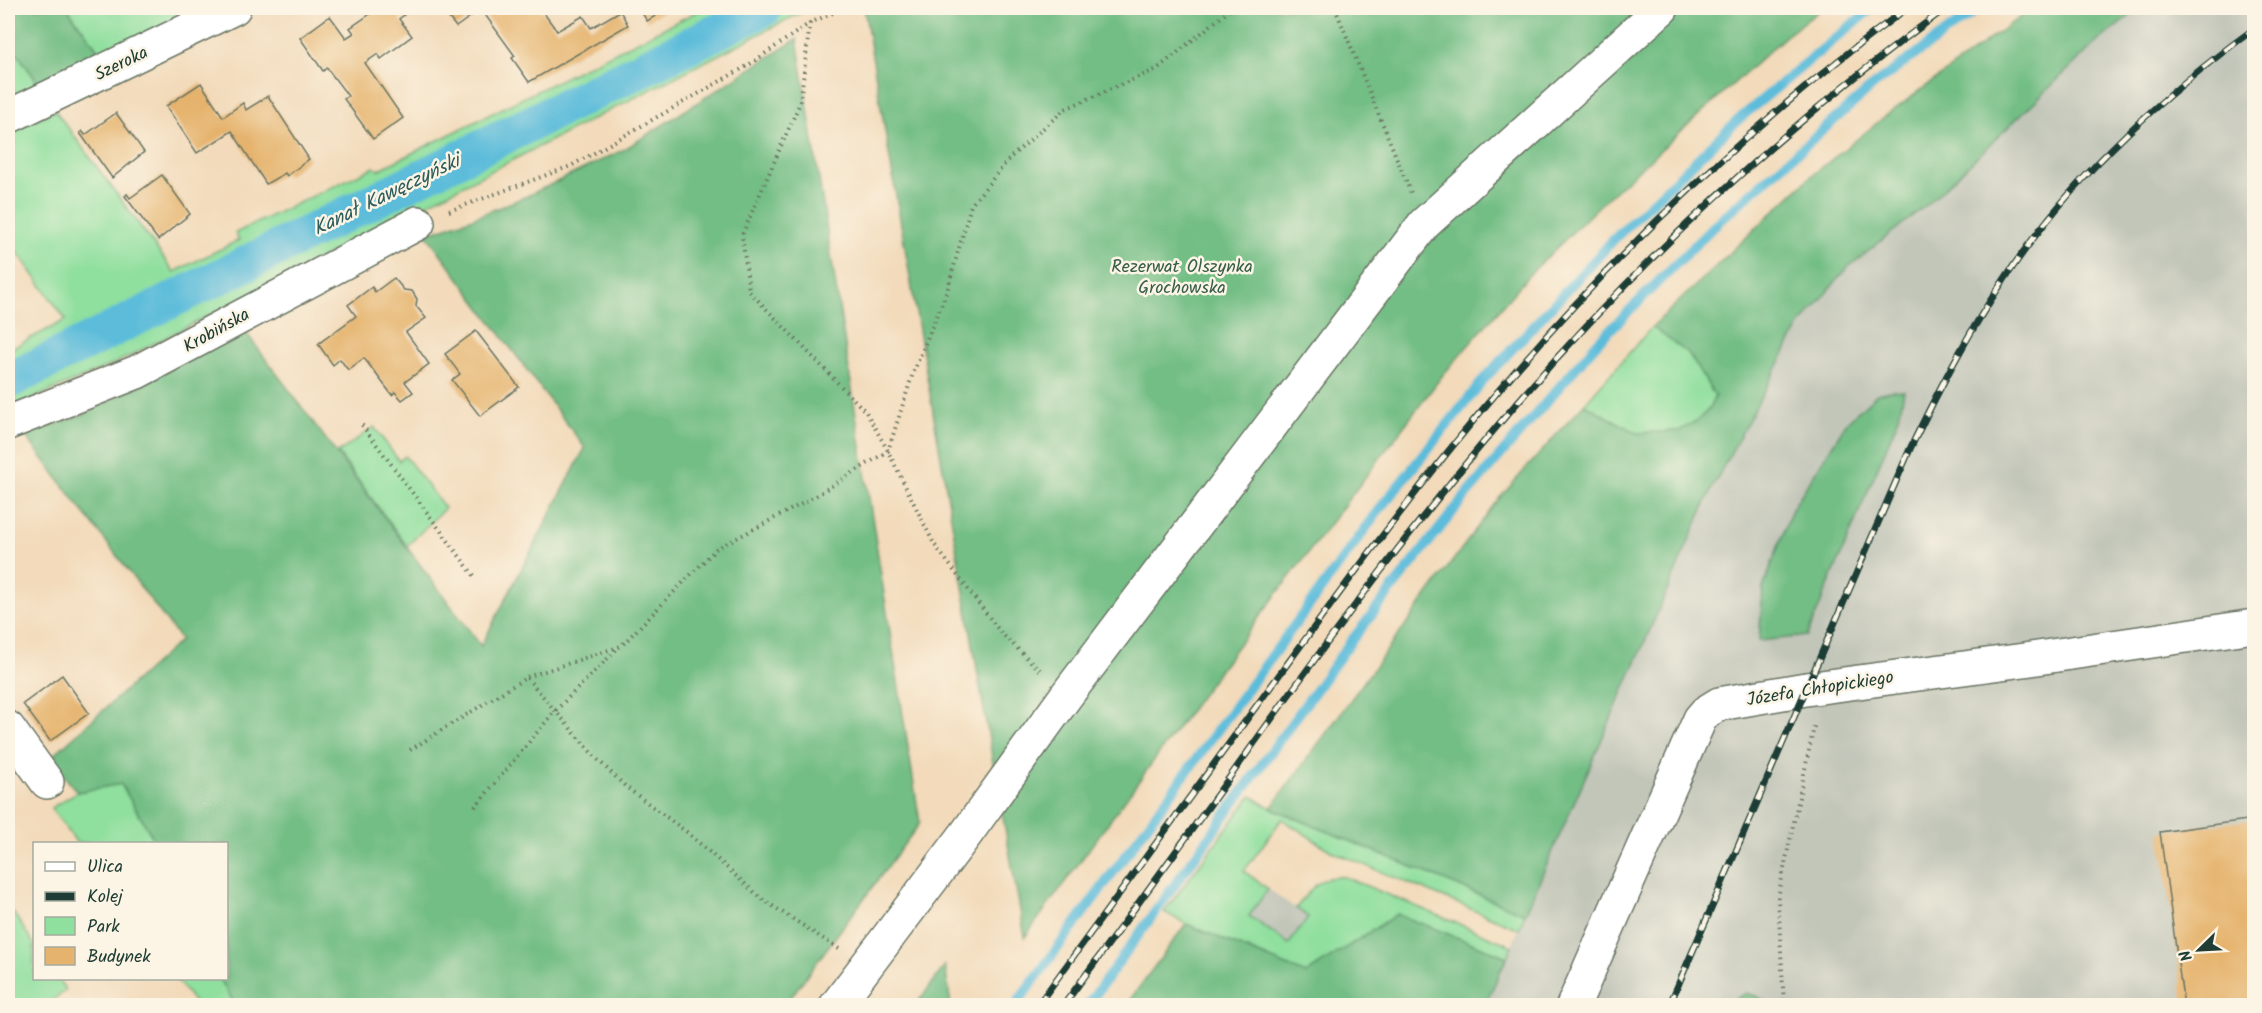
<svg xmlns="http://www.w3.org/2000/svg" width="2262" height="1013" viewBox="0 0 2262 1013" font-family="Kalam,sans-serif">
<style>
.industrial{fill:#c2c6b9}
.green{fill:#8fdf9e;stroke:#578e69;stroke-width:1.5}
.forest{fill:#73be85;stroke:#497e5c;stroke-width:1.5}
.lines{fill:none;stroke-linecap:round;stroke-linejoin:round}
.stream{stroke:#5cbcda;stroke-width:10}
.canal{stroke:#5cbcda;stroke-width:36}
.building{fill:#e5b36d}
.minor-casing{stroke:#697463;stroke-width:36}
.path{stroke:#697463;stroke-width:4;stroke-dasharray:1.5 4.5;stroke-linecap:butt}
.minor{stroke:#fff;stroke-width:33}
.rail-casing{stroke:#1f3d34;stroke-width:7}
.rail{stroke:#fcf5e5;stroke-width:4.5;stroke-dasharray:14;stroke-linecap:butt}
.labels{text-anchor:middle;stroke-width:5;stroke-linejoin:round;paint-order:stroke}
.street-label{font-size:18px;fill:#1f3d34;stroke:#fcf5e5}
.park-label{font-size:18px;fill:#355d49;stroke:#fcf5e5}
.water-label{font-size:20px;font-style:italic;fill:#2e5d5e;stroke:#fcf5e5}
</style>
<rect width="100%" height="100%" fill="#fcf5e5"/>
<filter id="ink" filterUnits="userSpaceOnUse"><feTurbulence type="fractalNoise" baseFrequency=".0167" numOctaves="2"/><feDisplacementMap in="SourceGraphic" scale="12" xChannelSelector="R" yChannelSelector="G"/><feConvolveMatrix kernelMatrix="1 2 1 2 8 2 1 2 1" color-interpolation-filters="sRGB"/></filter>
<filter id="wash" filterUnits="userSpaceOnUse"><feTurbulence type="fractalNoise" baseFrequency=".008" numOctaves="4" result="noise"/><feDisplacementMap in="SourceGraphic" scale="24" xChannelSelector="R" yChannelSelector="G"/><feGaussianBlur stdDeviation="1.35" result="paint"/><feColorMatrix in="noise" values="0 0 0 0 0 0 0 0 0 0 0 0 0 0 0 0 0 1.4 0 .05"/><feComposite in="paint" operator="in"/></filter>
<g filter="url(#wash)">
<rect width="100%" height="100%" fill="#f2daba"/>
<path class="industrial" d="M2140 8H2254V1005L1485 1006 1714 484 1800 325 1846 269 1929 203 2097 42Z
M1268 889 1308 917 1289 944 1249 916Z"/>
<path class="green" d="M67 8H210L104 58Z
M704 8H810L116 363 8 409V350L66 320 8 239V133L55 110 174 272 239 240 235 233 374 167 378 170Z
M8 41 42 88 8 105Z
M1652 327 1689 354 1715 396 1709 409 1698 420 1680 431 1637 433 1584 404Z
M374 427 399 461 405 456 445 508 407 546 338 453Z
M121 784 156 843H77L51 808 77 792Z
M1251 796 1271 808 1525 914 1519 929 1331 851 1282 819 1244 871 1268 889 1249 916 1289 944 1308 917 1296 908C1311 889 1318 875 1345 877L1512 946 1507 957 1397 914 1306 974 1186 924 1164 912Z
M8 905 34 944V978L58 979 66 990 47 1005H8Z
M176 979H220L235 1005H196Z"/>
<path class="forest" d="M8 8H67L104 58 42 88 8 41Z
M864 8H1823L1786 36 1603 202 1529 275 1442 376 1233 652 1025 937 996 780Z
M2032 8H2140L2097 42 1929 203 1846 269 1800 325 1714 484 1525 914 1271 808 1496 502 1584 404 1637 433 1679 431 1698 420 1709 409 1715 396 1689 354 1652 327 1657 322 1811 176 1887 115Z
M797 39 920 823 785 1005H235L220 979 226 978V844L156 843 121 784 77 792 50 758 181 640 25 435 85 414 244 330 481 646 585 448 426 234 473 218 527 196 625 149Z
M1892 390 1904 391 1899 417 1807 636 1759 641 1763 588 1792 509 1847 422 1877 394Z
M1397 914 1507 957 1485 1005H1126L1186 924 1306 974Z
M945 966 951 1005H916Z
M1746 993 1758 997 1770 1005H1726Z"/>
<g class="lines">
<path class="stream" d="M1015 1006 1382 506 1486 377 1615 238 1739 119 1872 8
M1087 1006 1352 640 1467 494 1598 342 1718 222 1874 85 1979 8"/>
<path class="canal" d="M8 381 765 8"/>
</g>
<g id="blocks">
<path class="building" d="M379 8H398L404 15 399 19 412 36 381 59 378 54 365 63 403 118 373 139 344 99 348 96 327 68 323 71 300 38 330 16 346 38 354 33 350 28Z
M441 8H540L557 31 583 16 591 28 620 11 628 25 529 82 512 58 515 56 481 9 456 27Z
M639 8H669L647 21Z
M201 83 223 117 243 103 246 110 268 96 309 159 287 176 285 173 266 184 232 131 197 153 166 106Z
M116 113 144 152 112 178 80 133 82 131 85 135Z
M162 175 190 214 158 240 125 196 127 194 130 198Z
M394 278 404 290 412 291 417 299 416 306 426 318 406 332 429 364 405 382 413 392 402 400 395 392 392 395 364 358 348 370 340 359 333 365 318 344 356 316 348 305 372 287 375 292Z
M476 331 519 387 480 416 452 380 460 374 445 354Z
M62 675 89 713 50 741 23 704Z
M2254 819V1006H2184L2160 832Z"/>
</g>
</g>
<g filter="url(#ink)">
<use href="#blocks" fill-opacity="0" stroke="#697463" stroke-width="1.5"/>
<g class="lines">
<g class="minor-casing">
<path id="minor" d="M8 117 234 8
M8 423 137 372 418 223
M8 728 47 782
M836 1006 966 834 1066 696 1424 224 1662 8
M1573 1006 1700 719 1706 712 1719 704 1806 689 2024 660 2254 626"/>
</g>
<path class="path" d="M1335 8 1411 193
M810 23 800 103 742 235 749 291 866 412 888 451 934 544 1001 633 1042 672
M449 211 571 166 747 66 810 23 844 8
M362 425 475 577
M527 678 596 758 626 787 688 833 762 899 839 949
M410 750 527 677 621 646 716 549 809 500 888 451 913 373 947 291 971 205 1011 157 1065 109 1157 69 1232 8
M475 807 555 711 619 647
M1784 1006 1778 897 1815 722"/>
<use href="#minor" class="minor"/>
<g class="rail-casing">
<path id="rail" d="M1037 1006C1116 898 1195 790 1274 682 1345 585 1416 488 1494 396 1616 252 1755 120 1907 8
M1063 1006C1128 917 1193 829 1257 739 1334 632 1413 525 1499 424 1631 268 1781 128 1946 8
M1669 1006 1910 449C1940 387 1971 327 2010 271 2074 176 2161 96 2254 29"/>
</g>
<use href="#rail" class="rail"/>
</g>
</g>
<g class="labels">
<g class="street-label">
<text transform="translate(121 63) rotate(-26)" y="6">Szeroka</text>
<text transform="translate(216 330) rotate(-29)" y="6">Krobińska</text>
<text transform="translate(1820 688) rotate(-9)" y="6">Józefa Chłopickiego</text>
</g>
<g class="park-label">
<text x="1182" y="272">Rezerwat Olszynka<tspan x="1182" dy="21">Grochowska</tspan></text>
</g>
<g class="water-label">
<text transform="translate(386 194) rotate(-26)" y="7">Kanał Kawęczyński</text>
</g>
</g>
<rect width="2262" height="1013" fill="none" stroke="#fcf5e5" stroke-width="30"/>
<rect x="33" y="842" width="195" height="138" fill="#fcf5e5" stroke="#a4ab9e" stroke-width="1.5"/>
<rect x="45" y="862" width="30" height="9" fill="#ffffff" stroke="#a4ab9e" stroke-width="1.5"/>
<text x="87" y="872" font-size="18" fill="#1f3d34">Ulica</text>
<rect x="45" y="892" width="30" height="9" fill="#1f3d34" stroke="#a4ab9e" stroke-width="1.5"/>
<text x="87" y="902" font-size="18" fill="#1f3d34">Kolej</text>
<rect x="45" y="917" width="30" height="18" fill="#8fdf9e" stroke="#a4ab9e" stroke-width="1.5"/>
<text x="87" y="932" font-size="18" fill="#1f3d34">Park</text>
<rect x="45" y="947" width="30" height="18" fill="#e5b36d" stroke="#a4ab9e" stroke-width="1.5"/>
<text x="87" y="962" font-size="18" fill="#1f3d34">Budynek</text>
<g transform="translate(2199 950) rotate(246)" stroke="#fcf5e5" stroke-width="4.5" paint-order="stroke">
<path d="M0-4.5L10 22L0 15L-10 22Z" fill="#1f3d34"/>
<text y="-9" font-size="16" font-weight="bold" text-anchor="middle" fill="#1f3d34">N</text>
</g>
</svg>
